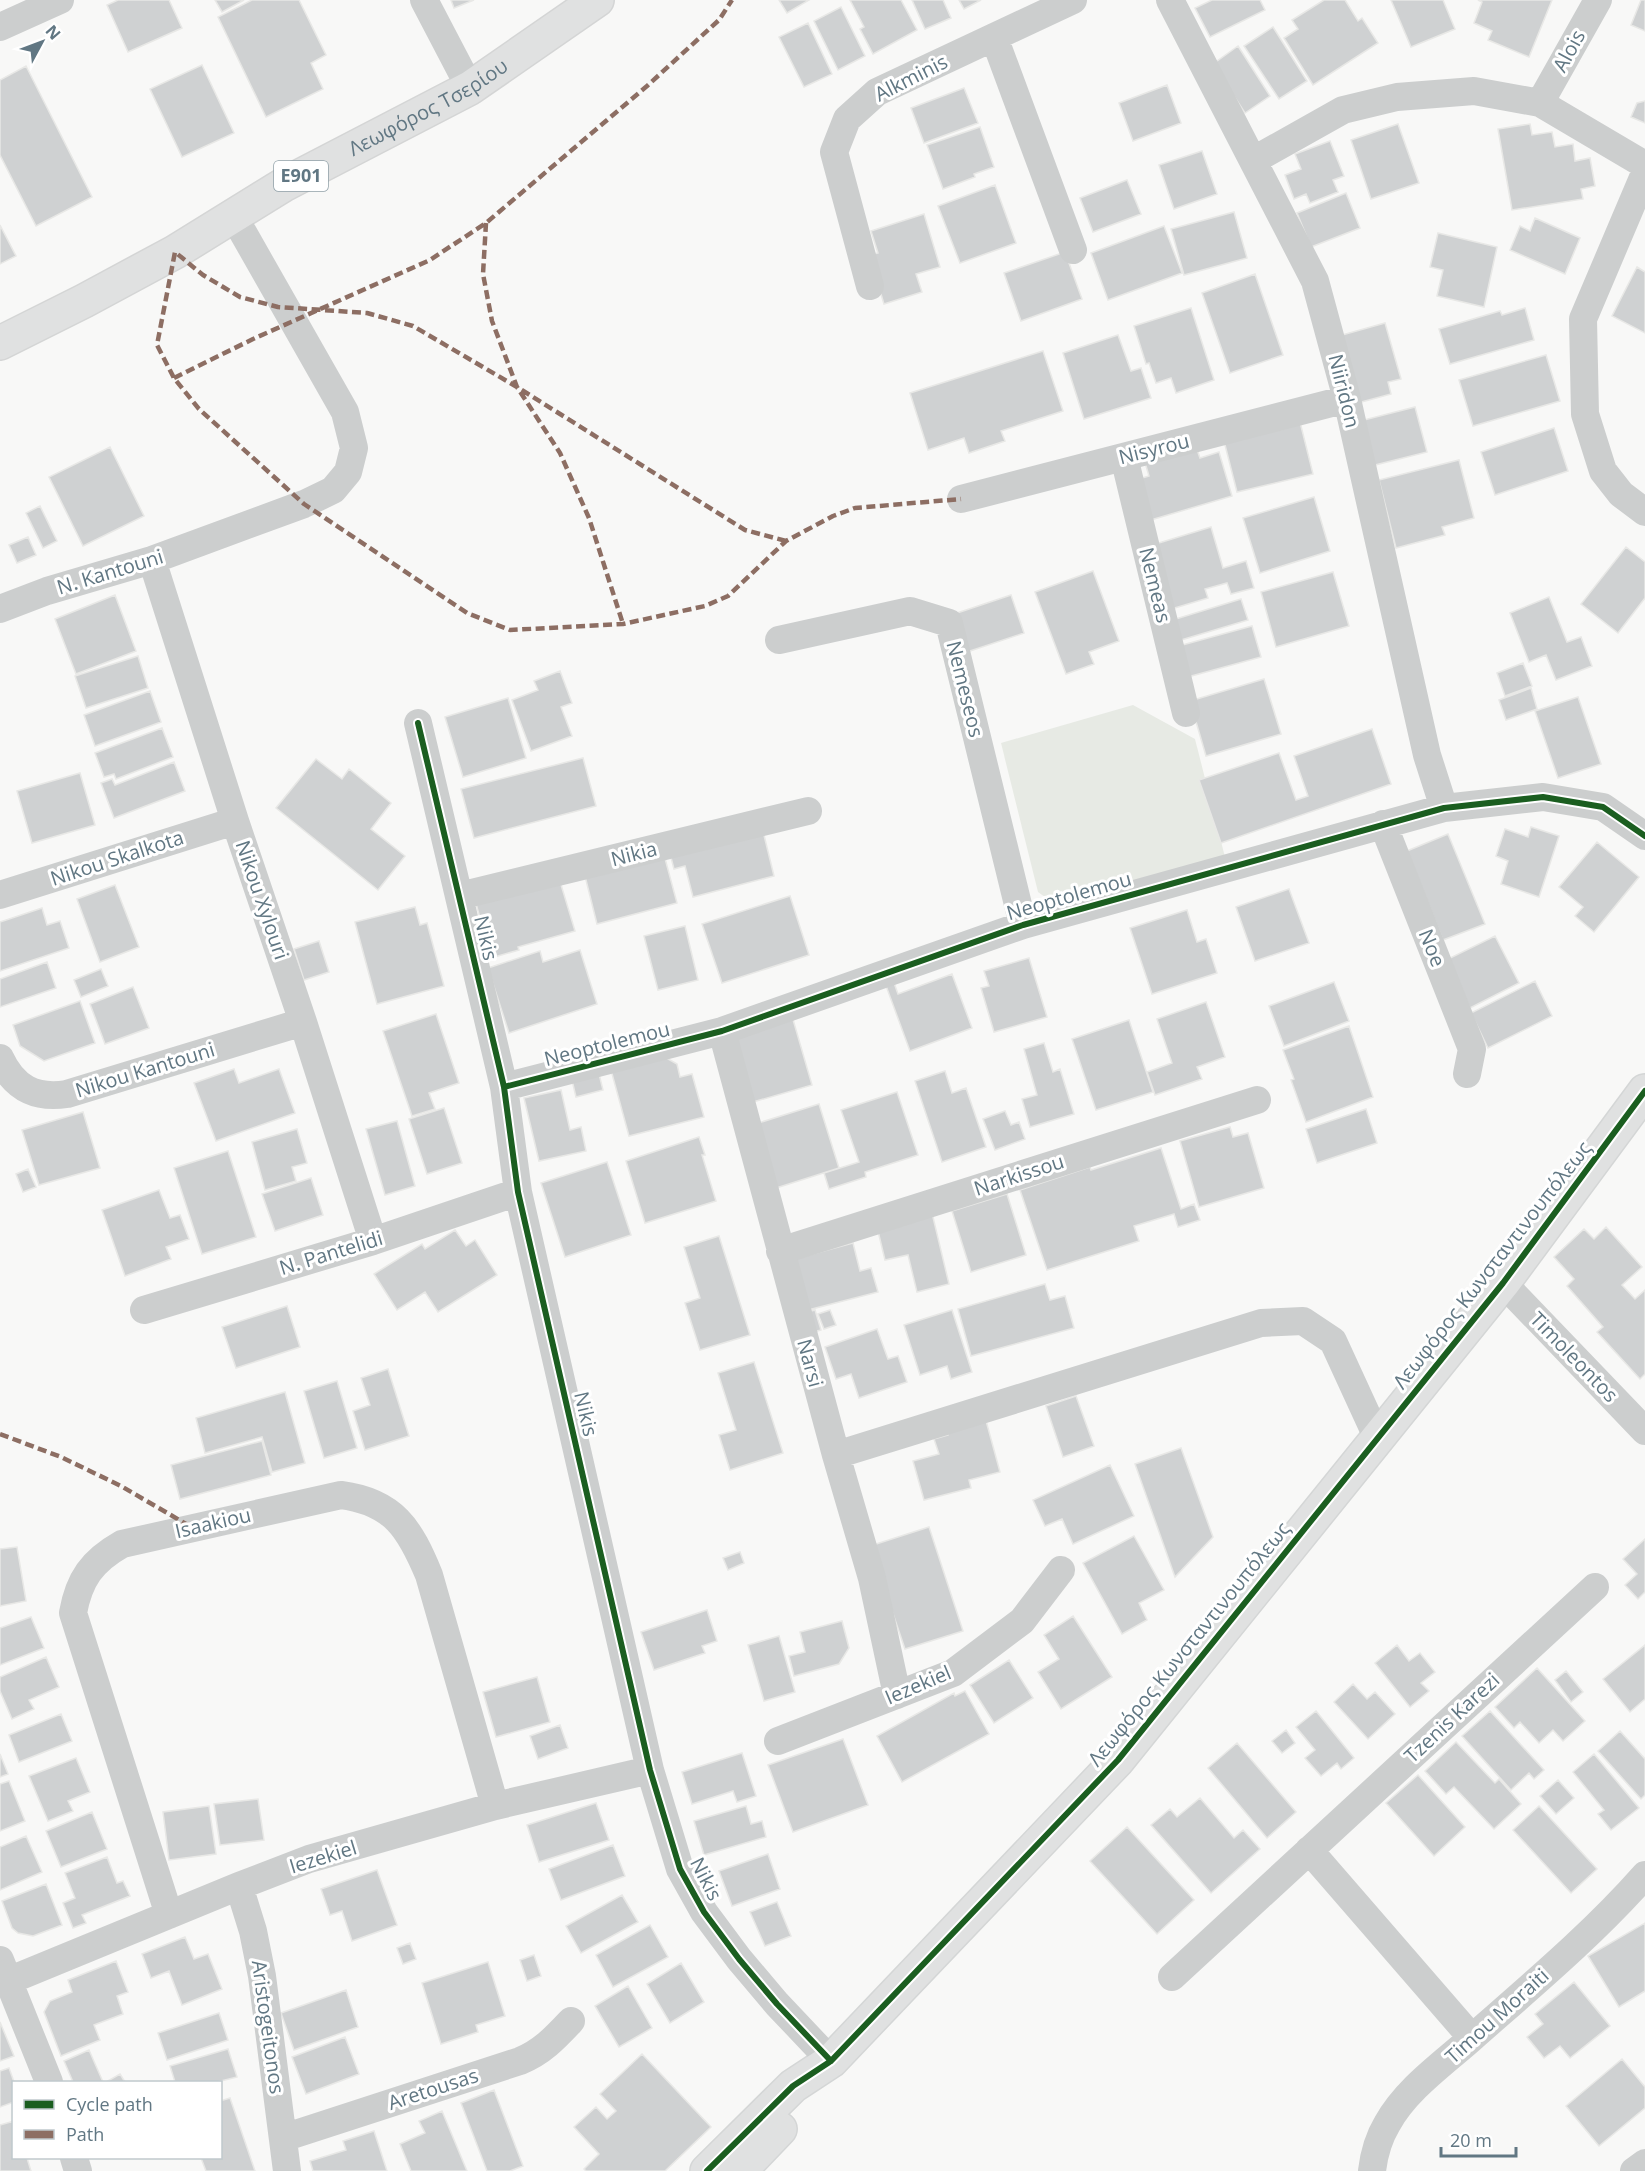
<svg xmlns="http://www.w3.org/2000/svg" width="1645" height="2171" viewBox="0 0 1645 2171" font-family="'Open Sans',sans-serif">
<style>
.green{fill:#e7eae4}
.building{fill:#cfd1d2;stroke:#e8e8e6;stroke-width:1.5}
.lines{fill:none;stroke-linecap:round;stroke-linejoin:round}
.secondary-casing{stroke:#d4d6d6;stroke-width:36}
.primary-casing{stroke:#d4d5d5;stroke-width:36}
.street{stroke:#cccece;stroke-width:28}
.secondary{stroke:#e0e1e1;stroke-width:33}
.primary{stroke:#e0e1e1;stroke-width:33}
.quiet{stroke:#8d6e63;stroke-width:4.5;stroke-dasharray:9 4.5;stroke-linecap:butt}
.cycleway-casing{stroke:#fff;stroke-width:10}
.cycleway{stroke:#1b5e20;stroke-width:6}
.labels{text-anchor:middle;stroke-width:6;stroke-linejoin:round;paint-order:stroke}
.shield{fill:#fff;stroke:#90a0a8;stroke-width:1.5}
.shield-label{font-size:18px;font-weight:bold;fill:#617783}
.street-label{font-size:20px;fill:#617783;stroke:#fff}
</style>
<rect width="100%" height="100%" fill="#f8f8f7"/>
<path class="green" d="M1133 705 1195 739 1226 861 1064 911 1038 892 1001 743Z"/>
<path class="building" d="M118 0H169L182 28 128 52 107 5Z
M215 0H244L222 12Z
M252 0H299L326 55 311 63 323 89 266 117 218 17Z
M451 0H474L454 8Z
M779 0H809L787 13Z
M850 0H901L917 30 873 54 860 29 864 27Z
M912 0H943L951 18 925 29Z
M959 0H981L964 9Z
M1212 0H1260L1265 10 1210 37 1195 8Z
M1324 0H1345L1358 21 1362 18 1378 43 1313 85 1284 38 1298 29 1292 20Z
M1391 0H1443L1455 29 1411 47Z
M1478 0H1552L1529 57 1488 40 1492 31 1474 23 1482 2Z
M1641 0H1645V31L1631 25Z
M841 7 865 56 838 70 814 21Z
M808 23 832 74 804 87 779 37Z
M1273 27 1307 81 1279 99 1244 46Z
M1238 46 1270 96 1245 113 1213 64Z
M202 65 234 133 182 157 150 89Z
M26 66 92 197 36 226 0 155V80Z
M1167 85 1181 123 1133 141 1119 103Z
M964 88 978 123 924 143 911 108Z
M1645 101V123L1631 117 1637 103Z
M1398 124 1419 183 1371 199 1351 140Z
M1530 124 1532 135 1552 132 1555 147 1573 144 1575 161 1590 158 1595 186 1581 189 1583 199 1512 210 1498 129Z
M980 127 994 167 974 174 975 177 943 189 927 145Z
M1330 141 1344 176 1333 180 1338 192 1310 203 1306 194 1294 199 1285 175 1301 169 1295 154Z
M1202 151 1217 194 1174 209 1159 165Z
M1127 180 1141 214 1093 232 1080 198Z
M995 185 1016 243 960 263 938 206Z
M1346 193 1360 228 1311 247 1297 213Z
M1234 212 1247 258 1184 275 1171 229Z
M924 214 940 267 916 274 922 292 884 304 869 255 878 253 871 231Z
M1535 218 1580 238 1565 274 1510 250 1520 226 1530 231Z
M0 225 16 256 0 264Z
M1164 226 1182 273 1108 300 1091 253Z
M1438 233 1497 247 1484 307 1437 296 1443 270 1430 267Z
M1065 252 1082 299 1021 321 1004 273Z
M1637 267 1645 272V333L1612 316Z
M1255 274 1283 355 1230 373 1202 293Z
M1191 308 1214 380 1176 393 1171 378 1156 383 1149 363 1146 364 1134 326Z
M1525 308 1534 340 1450 364 1439 329 1500 311 1502 315Z
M1385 323 1401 379 1388 382 1391 394 1354 404 1335 337Z
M1118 335 1131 371 1141 368 1151 398 1084 419 1063 353Z
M1043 351 1063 411 1001 431 1005 441 969 453 964 438 928 450 910 393Z
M1546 355 1560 401 1473 426 1459 380Z
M1415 407 1427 452 1371 466 1360 421Z
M1299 418 1313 474 1237 492 1223 437Z
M1554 428 1568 471 1495 495 1481 452Z
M1195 444 1200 458 1219 452 1232 496 1144 522 1132 481 1149 476 1144 459Z
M110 447 144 516 83 546 49 477Z
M1459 460 1474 518 1442 527 1445 535 1396 548 1379 480Z
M1314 497 1330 551 1260 573 1243 518Z
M40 506 57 541 43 548 26 513Z
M1211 527 1223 568 1246 561 1254 588 1231 594 1227 583 1205 589 1208 598 1168 610 1149 546Z
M28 537 36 555 17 563 9 545Z
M1626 547 1645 562V598L1618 633 1581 604Z
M1093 571 1119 641 1089 652 1094 664 1066 674 1035 592Z
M1333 572 1349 626 1276 647 1261 592Z
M115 595 136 651 76 674 55 619Z
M1011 595 1024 633 967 652 954 614Z
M1549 597 1567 642 1581 637 1592 666 1556 680 1546 655 1529 662 1510 613Z
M1241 599 1248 620 1171 643 1166 622Z
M1252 626 1261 657 1184 678 1175 647Z
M138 656 148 688 86 708 75 676Z
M1523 663 1532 686 1505 696 1497 673Z
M560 671 572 703 561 707 572 736 531 751 512 700 538 690 534 681Z
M1264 679 1281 734 1206 756 1190 701Z
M1531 688 1537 709 1506 720 1499 700Z
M150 691 161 722 95 746 84 715Z
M1578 697 1601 764 1558 778 1535 711Z
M508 698 526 758 463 777 445 717Z
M162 728 173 757 116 779 114 774 104 777 95 753Z
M1372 729 1391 784 1221 843 1199 780 1279 753 1296 800 1308 796 1294 756Z
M583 758 596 806 474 838 461 789Z
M316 759 342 779 349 769 391 803 371 829 405 856 378 890 276 808Z
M174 762 185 791 114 818 101 783 112 779 115 785Z
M80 773 95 825 32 843 17 791Z
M762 827 774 876 693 897 685 866 674 869 669 850Z
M1531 827 1559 836 1539 897 1501 884 1508 861 1496 856 1505 829 1528 837Z
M1448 834 1485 924 1443 940 1407 851Z
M1597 842 1639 877 1594 932 1575 916 1583 907 1559 887Z
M663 851 677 903 597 924 584 872Z
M559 878 575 931 518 947 519 950 491 958 475 900Z
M115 885 139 947 100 962 77 899Z
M1289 889 1309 943 1255 961 1236 907Z
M790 896 809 955 722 983 702 924Z
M415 907 420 925 427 923 444 986 377 1004 355 922Z
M42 908 47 925 60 921 69 948 0 971V922Z
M1187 910 1197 942 1206 939 1217 973 1152 994 1130 928Z
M685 926 698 980 658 990 644 936Z
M1495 936 1519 983 1470 1008 1446 960Z
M319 941 329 972 304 980 294 949Z
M580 950 597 1004 509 1033 488 968 540 951 543 962Z
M1029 958 1047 1017 994 1032 981 988 989 986 984 971Z
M47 962 56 988 0 1007V979Z
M101 969 108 986 81 997 74 980Z
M952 974 972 1028 910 1051 885 983 893 980 898 994Z
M1535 981 1552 1016 1488 1048 1471 1013Z
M1334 982 1349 1021 1284 1046 1269 1006Z
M133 987 149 1028 105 1044 90 1004Z
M80 1001 95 1043 44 1061 20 1046 13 1025Z
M1206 1002 1225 1057 1197 1067 1202 1079 1155 1095 1147 1072 1172 1063 1157 1019Z
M436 1014 459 1083 429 1093 435 1109 412 1116 383 1031Z
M792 1016 812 1085 753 1102 734 1033Z
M1129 1020 1153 1092 1096 1110 1072 1039Z
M1349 1026 1373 1097 1306 1122 1291 1080 1294 1079 1283 1050Z
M1044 1043 1053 1072 1060 1069 1074 1114 1030 1127 1022 1099 1037 1095 1024 1049Z
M663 1056 677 1064 680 1077 692 1074 704 1117 629 1136 611 1070Z
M234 1069 239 1083 279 1069 295 1113 216 1141 194 1083Z
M598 1070 603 1090 576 1097 571 1076Z
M945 1071 952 1093 966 1088 986 1147 942 1162 915 1081Z
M561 1090 570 1130 581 1127 586 1151 539 1161 524 1098Z
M897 1092 918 1155 865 1172 866 1177 829 1189 824 1173 859 1162 841 1110Z
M819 1104 839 1168 773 1189 752 1125Z
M444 1108 462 1163 427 1174 409 1119Z
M1366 1109 1377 1143 1317 1163 1306 1129Z
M1005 1111 1011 1125 1019 1122 1025 1139 995 1150 983 1119Z
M83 1112 100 1168 39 1185 22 1130Z
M397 1121 415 1186 385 1195 366 1129Z
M1230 1127 1233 1137 1248 1133 1264 1188 1199 1207 1180 1141Z
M297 1129 307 1163 292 1167 296 1181 265 1190 252 1142Z
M699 1137 705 1155H702L716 1201 645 1223 626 1161Z
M1161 1148 1181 1209 1194 1204 1200 1220 1178 1227 1174 1214 1134 1226 1139 1241 1047 1270 1020 1190 1090 1167 1091 1170Z
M228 1151 256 1237 202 1254 174 1168Z
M607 1162 631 1235 565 1257 541 1183Z
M28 1169 36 1187 23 1192 16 1174Z
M311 1178 323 1215 275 1231 262 1194Z
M159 1190 170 1218 180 1215 189 1239 166 1247 171 1259 125 1276 102 1210Z
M1007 1194 1026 1255 971 1272 952 1211Z
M932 1213 949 1284 917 1292 908 1255 885 1260 877 1227Z
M1606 1227 1642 1267 1622 1285 1635 1299 1645 1290V1374L1640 1379 1597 1332 1603 1327 1567 1286 1574 1279 1554 1257 1584 1229 1594 1239Z
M455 1230 466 1246 475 1240 497 1275 438 1312 425 1292 397 1310 374 1274 422 1244 425 1249Z
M719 1236 750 1335 700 1350 685 1303 700 1298 684 1247Z
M853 1243 860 1271 871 1268 878 1292 808 1310 794 1259Z
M1045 1284 1050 1300 1065 1296 1074 1328 971 1356 958 1309Z
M287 1306 300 1347 236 1368 222 1327Z
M815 1310 821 1330 806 1334 800 1314Z
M830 1310 836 1325 824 1329 818 1314Z
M952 1310 972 1372 951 1379 947 1366 920 1375 904 1325Z
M877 1329 888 1359 898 1356 907 1382 859 1398 851 1374 836 1379 825 1347Z
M754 1362 783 1453 730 1470 719 1435 736 1430 718 1373Z
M388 1369 409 1436 365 1450 353 1411 370 1405 361 1378Z
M337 1381 357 1448 324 1458 304 1391Z
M285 1392 305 1463 272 1472 262 1437 205 1453 196 1418Z
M1076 1396 1094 1446 1063 1457 1046 1406Z
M985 1417 1000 1472 969 1480 971 1488 924 1500 913 1461 939 1454 934 1439 948 1435 946 1428Z
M262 1441 271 1475 180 1499 171 1465Z
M1181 1448 1213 1537 1175 1577 1135 1464Z
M1110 1465 1134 1516 1073 1544 1062 1519 1045 1526 1033 1500Z
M929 1527 963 1631 905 1649 870 1546Z
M1134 1536 1164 1590 1139 1603 1147 1620 1122 1634 1083 1563Z
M1645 1539V1592L1638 1599 1625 1585 1637 1574 1623 1559Z
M17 1547 26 1601 0 1606V1549Z
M740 1552 744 1563 728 1570 723 1558Z
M707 1610 717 1641 702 1646 705 1653 654 1670 641 1632Z
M1073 1616 1112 1677 1061 1709 1038 1672 1059 1659 1044 1635Z
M31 1617 44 1648 0 1665V1628Z
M842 1621 849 1648 839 1664 794 1676 789 1656 805 1652 800 1632Z
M779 1636 795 1692 764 1701 748 1645Z
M1397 1645 1409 1661 1420 1653 1435 1672 1421 1683 1429 1691 1410 1707 1375 1663Z
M1645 1645V1699L1630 1712 1603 1679Z
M46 1657 59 1687 29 1700 34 1709 12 1719 0 1691V1677Z
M1009 1660 1033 1698 994 1723 970 1685Z
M1537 1668 1585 1721 1563 1741 1553 1730 1539 1743 1520 1722 1514 1728 1495 1707Z
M1566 1671 1583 1692 1571 1702 1555 1680Z
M537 1677 550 1722 496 1737 483 1692Z
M1353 1684 1367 1699 1375 1692 1395 1714 1368 1739 1334 1702Z
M965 1691 989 1734 902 1782 877 1736 954 1693 955 1696Z
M1316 1711 1354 1758 1341 1769 1337 1763 1321 1776 1305 1758 1315 1750 1296 1727Z
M1490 1711 1544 1770 1534 1779 1529 1773 1511 1790 1462 1736Z
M61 1714 72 1741 19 1762 9 1735Z
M560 1725 568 1748 538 1759 530 1736Z
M1286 1730 1295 1743 1282 1753 1272 1741Z
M1620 1731 1645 1759V1795L1641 1799 1598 1751Z
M843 1739 868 1805 793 1832 768 1765Z
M1456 1742 1495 1783 1499 1779 1521 1804 1494 1829 1454 1787 1446 1794 1425 1771Z
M1237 1743 1296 1812 1267 1838 1208 1768Z
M742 1753 756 1796 737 1802 733 1791 692 1804 682 1772Z
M0 1754 8 1774 0 1777Z
M1594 1754 1639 1808 1611 1830 1598 1814 1604 1810 1573 1772Z
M76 1758 90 1792 68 1801 73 1811 48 1821 29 1776Z
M1418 1775 1465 1827 1434 1856 1386 1803Z
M1558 1780 1574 1798 1556 1814 1540 1796Z
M9 1781 25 1821 0 1831V1784Z
M1200 1798 1234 1838 1243 1830 1260 1849 1211 1893 1151 1825 1170 1809 1177 1817Z
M258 1799 264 1840 220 1845 214 1804Z
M596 1803 609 1840 539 1862 527 1825Z
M209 1806 216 1854 169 1860 163 1812Z
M746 1806 751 1824 762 1821 766 1837 704 1855 694 1821Z
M1539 1806 1597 1869 1571 1893 1513 1830Z
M92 1812 107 1849 61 1867 46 1831Z
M1127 1827 1194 1900 1157 1934 1090 1861Z
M26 1836 42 1872 0 1890V1847Z
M613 1845 625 1876 561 1900 549 1869Z
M768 1854 780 1889 732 1906 719 1871Z
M107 1857 117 1883 123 1881 130 1896 82 1915 86 1923 73 1928 63 1903 75 1898 65 1873Z
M377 1870 397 1925 352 1941 342 1911 330 1915 321 1889Z
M46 1884 62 1925 33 1936 18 1933 12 1928 2 1901Z
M622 1895 638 1922 581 1953 566 1926Z
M777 1902 791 1936 765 1946 750 1912Z
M1645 1923V1991L1619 2007 1588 1956Z
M650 1925 668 1957 613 1987 596 1955Z
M185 1937 194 1959 208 1954 222 1989 182 2005 169 1971 151 1978 142 1954Z
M410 1943 416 1959 403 1964 397 1948Z
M534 1955 541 1976 527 1981 520 1960Z
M116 1961 128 1992 117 1996 123 2014 94 2025 100 2040 61 2056 44 2012 50 2001 72 1992 68 1980Z
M488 1962 505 2016 476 2025 478 2032 441 2044 422 1983Z
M681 1963 704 2002 670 2023 647 1984Z
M1574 1982 1610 2026 1570 2058 1560 2046 1544 2058 1527 2037 1543 2024 1535 2014Z
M628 1986 652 2028 619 2047 595 2006Z
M346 1990 358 2027 294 2050 281 2013Z
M219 2013 228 2040 167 2060 158 2033Z
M0 2022 14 2056 0 2061Z
M345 2037 359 2074 306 2094 292 2057Z
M228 2049 237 2077 217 2082H175L170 2066Z
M89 2050 103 2082H73L64 2061Z
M642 2054 711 2127 665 2171H586L584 2169 599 2154 574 2127 596 2107 607 2119 616 2111 600 2094Z
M1622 2059 1645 2087V2108L1599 2146 1566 2106Z
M9 2068 14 2082V2102L0 2107V2071Z
M120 2074 125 2082H106Z
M494 2090 523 2166 510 2171H487L461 2103Z
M230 2098 255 2171H206L201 2158H220V2101Z
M442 2111 467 2171H411L400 2144 425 2133 419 2121Z
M14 2121V2158H27L31 2171H0V2125Z
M374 2131 387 2171H313L310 2161 346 2150 343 2141Z"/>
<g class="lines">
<g class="secondary-casing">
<path id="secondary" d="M707 2171 793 2086 831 2061 1118 1760 1503 1283 1645 1091
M740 2171 780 2129"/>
</g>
<g class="primary-casing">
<g id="primary">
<path id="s1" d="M0 343 84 301 175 252 285 184 470 88 597 0"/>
</g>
</g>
<path class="street" d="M424 0 470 88
M1170 0 1315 281 1347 399 1427 755 1444 808
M0 27 60 0
M994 37 1073 250
M1540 103 1598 0
M1254 160 1343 110 1397 97 1474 91 1540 103 1645 165
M1645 173 1583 319 1585 414 1603 471 1621 494 1645 512
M870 286 834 152 847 119 877 92 1073 0
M1124 457 1186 713
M961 499 1347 399
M152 560 235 821 303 1022 373 1241
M0 609 47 591 152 560 304 504 333 490 348 472 354 448 345 412 233 215
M779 640 910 611 949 623 1023 925
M418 723 504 1087 518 1192 650 1770 680 1869 704 1912 739 1959 777 2004 831 2061
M1383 824 1472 1049 1467 1074
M0 895 235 821
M459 896 808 811
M722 1031 836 1455 872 1578 897 1695
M0 1058C14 1088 35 1099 67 1094L303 1022
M504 1087 722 1031 1023 925 1444 808 1543 797 1603 807 1645 836
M780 1251 1257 1100
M1503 1283 1645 1431
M144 1310 373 1241 518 1192
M836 1455 1261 1323 1303 1321 1333 1341 1378 1439
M778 1741 953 1673 1022 1621 1061 1570
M1309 1850 1472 2038
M239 1886 253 1931 262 1976 287 2171
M169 1915 73 1613C79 1579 92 1561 122 1544L341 1495C394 1502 410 1529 429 1575L495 1806
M0 1960 49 2082
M1172 1977 1595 1587
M8 1981 239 1886 309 1859 495 1806 650 1770
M283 2138 520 2061C542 2052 555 2038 571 2021
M74 2158 78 2171
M1372 2171C1374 2154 1378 2139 1387 2124 1406 2089 1444 2063 1473 2037 1532 1985 1593 1934 1645 1875
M1634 2171 1645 2163"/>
<use href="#secondary" class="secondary"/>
<use href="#primary" class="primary"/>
<path class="quiet" d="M486 223 483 274 492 321 517 387 560 453 589 518 623 624
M174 378 253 339 430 260 486 223 647 86 719 20 732 0
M786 541 745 530 517 387 413 326 367 313 278 307 240 297 203 275 175 252 157 345 174 378 199 409 304 504 467 613 510 630 623 624 705 606 728 596 786 541 833 516 855 508 961 499
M0 1434 61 1457 121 1486 193 1528"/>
<g class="cycleway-casing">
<path id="cycleway" d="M418 723 504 1087 518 1192 650 1770 680 1869 704 1912 739 1959 777 2004 831 2061
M504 1087 722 1031 1023 925 1444 808 1543 797 1603 807 1645 836
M707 2171 793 2086 831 2061 1118 1760 1503 1283 1645 1091"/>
</g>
<use href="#cycleway" class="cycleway"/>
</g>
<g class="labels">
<rect class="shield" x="274" y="161" width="54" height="30" rx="4.5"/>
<g class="shield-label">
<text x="301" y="182">E901</text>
</g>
<g class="street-label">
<text transform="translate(1569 51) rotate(-61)" y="7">Alois</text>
<text transform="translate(911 78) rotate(-27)" y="7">Alkminis</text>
<text dy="7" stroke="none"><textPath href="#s1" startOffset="489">Λεωφόρος Τσερίου</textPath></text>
<text transform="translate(1344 391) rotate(76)" y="7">Niiridon</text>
<text transform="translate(1154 449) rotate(-14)" y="7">Nisyrou</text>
<text transform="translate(110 572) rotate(-17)" y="7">N. Kantouni</text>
<text transform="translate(1155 585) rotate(76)" y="7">Nemeas</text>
<text transform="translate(965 689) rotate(76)" y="7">Nemeseos</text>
<text transform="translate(634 854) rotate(-14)" y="7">Nikia</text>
<text transform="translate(117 858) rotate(-18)" y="7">Nikou Skalkota</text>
<text transform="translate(1069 896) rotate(-16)" y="7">Neoptolemou</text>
<text transform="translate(262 900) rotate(71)" y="7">Nikou Xylouri</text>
<text transform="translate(486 938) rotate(77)" y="7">Nikis</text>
<text transform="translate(1432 948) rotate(68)" y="7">Noe</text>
<text transform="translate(607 1044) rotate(-14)" y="7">Neoptolemou</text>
<text transform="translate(145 1070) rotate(-17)" y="7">Nikou Kantouni</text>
<text transform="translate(1019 1175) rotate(-18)" y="7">Narkissou</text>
<text transform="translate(331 1253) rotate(-17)" y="7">N. Pantelidi</text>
<text transform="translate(1492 1265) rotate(-52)" y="7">Λεωφόρος Κωνσταντινουπόλεως</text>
<text transform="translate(1574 1357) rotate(46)" y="7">Timoleontos</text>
<text transform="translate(810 1363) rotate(75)" y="7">Narsi</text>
<text transform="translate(586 1414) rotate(77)" y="7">Nikis</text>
<text transform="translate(213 1523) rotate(-13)" y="7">Isaakiou</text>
<text transform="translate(1189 1644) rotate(-51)" y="7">Λεωφόρος Κωνσταντινουπόλεως</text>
<text transform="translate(918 1685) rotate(-23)" y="7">Iezekiel</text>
<text transform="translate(1452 1718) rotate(-43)" y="7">Tzenis Karezi</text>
<text transform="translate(323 1857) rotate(-17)" y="7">Iezekiel</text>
<text transform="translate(706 1879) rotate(63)" y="7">Nikis</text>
<text transform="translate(1497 2016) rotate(-42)" y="7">Timou Moraiti</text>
<text transform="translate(268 2027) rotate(82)" y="7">Aristogeitonos</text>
<text transform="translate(433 2089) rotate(-18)" y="7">Aretousas</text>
</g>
</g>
<rect x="12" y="2081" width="210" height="78" fill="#ffffff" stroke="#c0c9cd" stroke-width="1.5"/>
<rect x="24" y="2100" width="30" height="9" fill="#1b5e20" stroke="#c0c9cd" stroke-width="1.5"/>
<text x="66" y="2111" font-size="18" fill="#617783">Cycle path</text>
<rect x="24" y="2130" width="30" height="9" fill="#8d6e63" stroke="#c0c9cd" stroke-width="1.5"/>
<text x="66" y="2141" font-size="18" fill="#617783">Path</text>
<g transform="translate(42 42) rotate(49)" stroke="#ffffff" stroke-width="4.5" paint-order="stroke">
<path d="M0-4.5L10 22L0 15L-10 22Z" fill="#617783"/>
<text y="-9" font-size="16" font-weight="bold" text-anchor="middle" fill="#617783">N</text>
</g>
<path d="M1441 2147v9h75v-9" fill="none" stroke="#617783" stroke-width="3"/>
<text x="1450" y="2147" font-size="18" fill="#617783" stroke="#ffffff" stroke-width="4.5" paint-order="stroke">20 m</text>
</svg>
